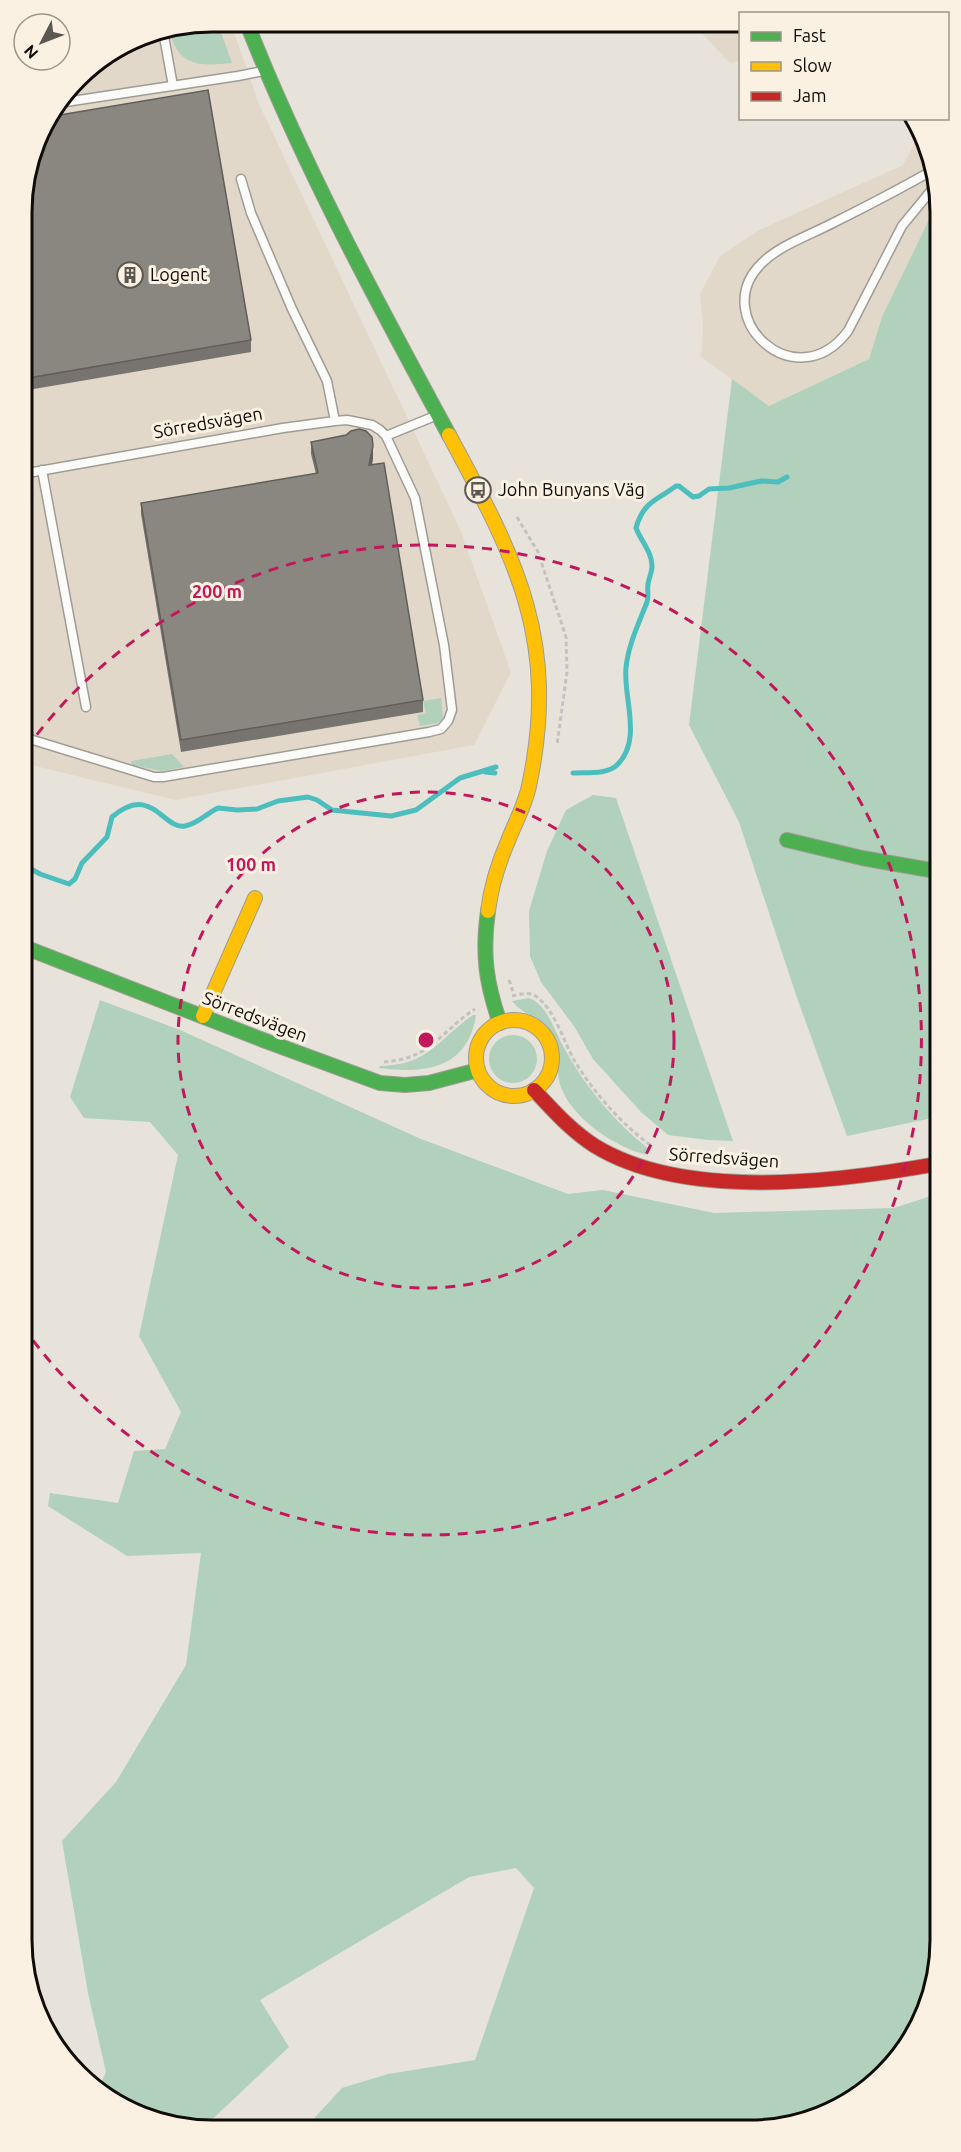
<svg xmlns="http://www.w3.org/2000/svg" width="961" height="2152" viewBox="0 0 961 2152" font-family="Ubuntu,sans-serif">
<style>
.built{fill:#e2d8c9}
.green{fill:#b1d1bc}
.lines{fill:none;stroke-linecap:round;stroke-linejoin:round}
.stream{stroke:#4bbebd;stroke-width:5}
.lane-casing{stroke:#9f9c95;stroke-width:11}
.fast-casing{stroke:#9f9c95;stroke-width:16}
.slow-casing{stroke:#9f9c95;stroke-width:16}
.jam-casing{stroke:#9f9c95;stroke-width:16}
.path{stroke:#c4c2c0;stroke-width:3;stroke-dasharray:4.5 3;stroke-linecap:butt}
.lane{stroke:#fbfbf9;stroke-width:8}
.fast{stroke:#4caf50;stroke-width:14}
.slow{stroke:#ffc107;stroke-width:14}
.jam{stroke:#c62828;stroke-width:14}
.wall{fill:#77736e}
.shaded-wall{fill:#615e5a}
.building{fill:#8a8680;stroke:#615e5a;stroke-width:1.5}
.ring{fill:none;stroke:#c2185b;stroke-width:3;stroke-dasharray:10 8}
.labels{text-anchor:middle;stroke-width:6;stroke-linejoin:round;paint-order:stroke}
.poi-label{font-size:18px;fill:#0f0c07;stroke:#fbf1e2;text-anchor:start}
.street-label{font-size:18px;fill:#0f0c07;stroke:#fbf1e2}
.rim{fill:none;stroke:#0f0c07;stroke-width:3}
.centre{fill:#c2185b;stroke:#fbf1e2;stroke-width:3}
.ring-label{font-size:18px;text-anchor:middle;font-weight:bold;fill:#c2185b;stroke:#fbf1e2;stroke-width:6;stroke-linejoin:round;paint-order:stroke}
</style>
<rect width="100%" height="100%" fill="#e7e3da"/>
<path class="built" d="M211 21H230L259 104 460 529 511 672 474 745 175 800 23 763 21 198 41 127 86 68 139 35Z
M693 24H740V61L730 63Z
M921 131 933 162 934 209 882 317 869 359 769 406 701 357 703 325 700 294 720 256 759 230 903 165Z"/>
<path class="green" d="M211 21H217L232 63C200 66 178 68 169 29Z
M934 209 937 1117 847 1136 796 995 739 822 689 725 732 379 769 406 869 359 882 317Z
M441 698 443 719 438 723 420 726 417 715 426 713 423 701Z
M172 754 184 767 162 771 132 765 131 761Z
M593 795 616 798 733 1141 708 1140 668 1135 641 1112 593 1059 574 1026 541 982 530 956 529 911 547 851 566 810Z
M529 998C547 1004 554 1030 563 1046 584 1085 614 1122 649 1149L648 1155C614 1148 559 1111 558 1072 557 1058 561 1049 553 1036 544 1019 524 1016 512 1001Z
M100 1000 180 1030 421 1139 568 1194 603 1190 714 1213 894 1208 937 1194 940 1954 926 2013 901 2057 856 2099 799 2124 306 2127 342 2088 388 2074 475 2060 534 1888 516 1868 469 1877 260 2000 289 2047 204 2127H174L98 2090 106 2072 88 1993 62 1841 116 1782 186 1665 201 1553 127 1556 48 1506 50 1493 118 1503 134 1451 165 1449 181 1412 139 1336 178 1155 150 1122 84 1118 70 1097Z
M473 1015H476C468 1069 425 1074 379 1068L380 1066C429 1065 437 1040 473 1015Z
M489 1059a24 24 0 1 1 48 0a24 24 0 1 1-48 0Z"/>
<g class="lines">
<path class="stream" d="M485 772 495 773
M573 773C586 772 607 775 617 765 643 740 623 698 626 668 628 645 639 623 647 602 649 596 647 590 648 584 649 578 652 572 652 566 652 552 641 541 636 528 643 502 656 501 676 486H679L693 497 699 496 709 489 729 488 761 481 778 482 787 477
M24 865 40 874 69 884 75 879 82 863 107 837 112 817C152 783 163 830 185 826 198 824 207 813 218 808L237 810 257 809 278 801 308 797 317 800 332 810 391 816 416 810 460 778 496 767"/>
<g class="lane-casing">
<path id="lane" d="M163 31 173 86
M59 103 238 76 263 71
M933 170C900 189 867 206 833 223 810 235 780 245 762 263 707 316 795 401 848 331L902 226 934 187
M241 179 251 213 292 309 327 381 335 421
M386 436 435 416
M42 470 86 707
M22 474 283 428 335 421 347 420 372 425 380 430 386 436 415 498 444 645 452 710 448 721 441 729 429 732 163 777H154L23 737"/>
</g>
<g class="fast-casing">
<path id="fast" d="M246 21C302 164 376 300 449 435
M787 840 862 858 936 871
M488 911C482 954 486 983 500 1023
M24 947 263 1040 380 1083 405 1085 429 1083 478 1070"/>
</g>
<g class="slow-casing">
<path id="slow" d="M449 435C516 559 560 640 529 786 525 805 515 823 508 841 498 864 491 887 488 911
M203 1016 255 898
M476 1058a38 38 0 1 1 76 0a38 38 0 1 1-76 0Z"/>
</g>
<g class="jam-casing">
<path id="jam" d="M534 1090C553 1110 571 1131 595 1146 685 1201 837 1182 937 1164"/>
</g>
<path class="path" d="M517 517 538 552 566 637 567 672 557 745
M509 980 514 995
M512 996C520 994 531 991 538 998 554 1010 564 1041 573 1058 592 1091 622 1125 653 1147
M384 1062C395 1061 407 1059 417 1054 439 1043 454 1022 475 1009
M568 2126H570"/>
<use href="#lane" class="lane"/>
<use href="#fast" class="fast"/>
<use href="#slow" class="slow"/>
<use href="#jam" class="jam"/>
</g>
<path class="wall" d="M21 198 251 340V352L22 391Z
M311 442 373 458 372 465 423 700V712L181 752 141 514V503L316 474 311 454Z"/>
<path class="shaded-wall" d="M373 446V458L369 477V465Z"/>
<path class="building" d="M208 90 251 340 22 379 21 198 41 127 48 117Z
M359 429 366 431 372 437 373 446 369 465 384 463 423 700 181 740 141 503 318 473 311 442 346 435 351 431Z"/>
<g class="ring">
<circle cx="426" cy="1040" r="248"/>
<path d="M26 749A495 495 0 1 1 26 1331"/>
</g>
<defs>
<g id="building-ring" transform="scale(1.35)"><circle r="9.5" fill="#fbf1e2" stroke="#5b5751" stroke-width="1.5"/><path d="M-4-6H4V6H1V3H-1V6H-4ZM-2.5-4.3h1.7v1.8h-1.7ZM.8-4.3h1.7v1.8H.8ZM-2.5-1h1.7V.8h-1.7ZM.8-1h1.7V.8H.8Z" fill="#5b5751"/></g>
<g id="bus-ring" transform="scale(1.35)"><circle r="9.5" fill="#fbf1e2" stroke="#5b5751" stroke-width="1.5"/><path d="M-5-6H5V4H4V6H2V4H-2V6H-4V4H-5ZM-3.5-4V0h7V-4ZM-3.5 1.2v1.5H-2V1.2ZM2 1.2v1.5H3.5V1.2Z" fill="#5b5751"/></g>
</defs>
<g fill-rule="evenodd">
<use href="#building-ring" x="130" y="275"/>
<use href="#bus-ring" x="478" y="490"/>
</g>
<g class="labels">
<g class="poi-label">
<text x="150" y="281">Logent</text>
<text x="498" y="496">John Bunyans Väg</text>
</g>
<g class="street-label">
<text transform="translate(208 423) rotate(-10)" y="6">Sörredsvägen</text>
<text transform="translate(255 1017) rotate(21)" y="6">Sörredsvägen</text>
<text transform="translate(724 1158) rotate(4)" y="6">Sörredsvägen</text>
</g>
</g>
<path d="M0 0H961V2152H0ZM212 32H750A180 180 0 0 1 930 212V1940A180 180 0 0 1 750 2120H212A180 180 0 0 1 32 1940V212A180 180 0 0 1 212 32Z" fill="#fbf1e2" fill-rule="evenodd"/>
<path class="rim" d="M212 32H750A180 180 0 0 1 930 212V1940A180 180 0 0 1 750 2120H212A180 180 0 0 1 32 1940V212A180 180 0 0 1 212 32Z"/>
<circle cx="426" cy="1040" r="9" class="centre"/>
<g class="ring-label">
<text x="217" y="598">200 m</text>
<text x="251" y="871">100 m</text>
</g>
<rect x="739" y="12" width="210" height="108" fill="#fbf1e2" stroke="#9d958a" stroke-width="1.5"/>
<rect x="751" y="32" width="30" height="9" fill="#4caf50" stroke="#9d958a" stroke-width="1.5"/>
<text x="793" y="42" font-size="18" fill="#0f0c07">Fast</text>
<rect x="751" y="62" width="30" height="9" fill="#ffc107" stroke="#9d958a" stroke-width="1.5"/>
<text x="793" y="72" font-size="18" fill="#0f0c07">Slow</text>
<rect x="751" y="92" width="30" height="9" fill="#c62828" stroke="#9d958a" stroke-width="1.5"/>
<text x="793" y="102" font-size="18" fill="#0f0c07">Jam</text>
<g transform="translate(42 42) rotate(228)"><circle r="28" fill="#fbf1e2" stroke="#9d958a" stroke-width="1.5"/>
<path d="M0-4.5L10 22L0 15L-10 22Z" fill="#5b5751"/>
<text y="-9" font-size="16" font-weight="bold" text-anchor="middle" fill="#0f0c07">N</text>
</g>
</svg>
